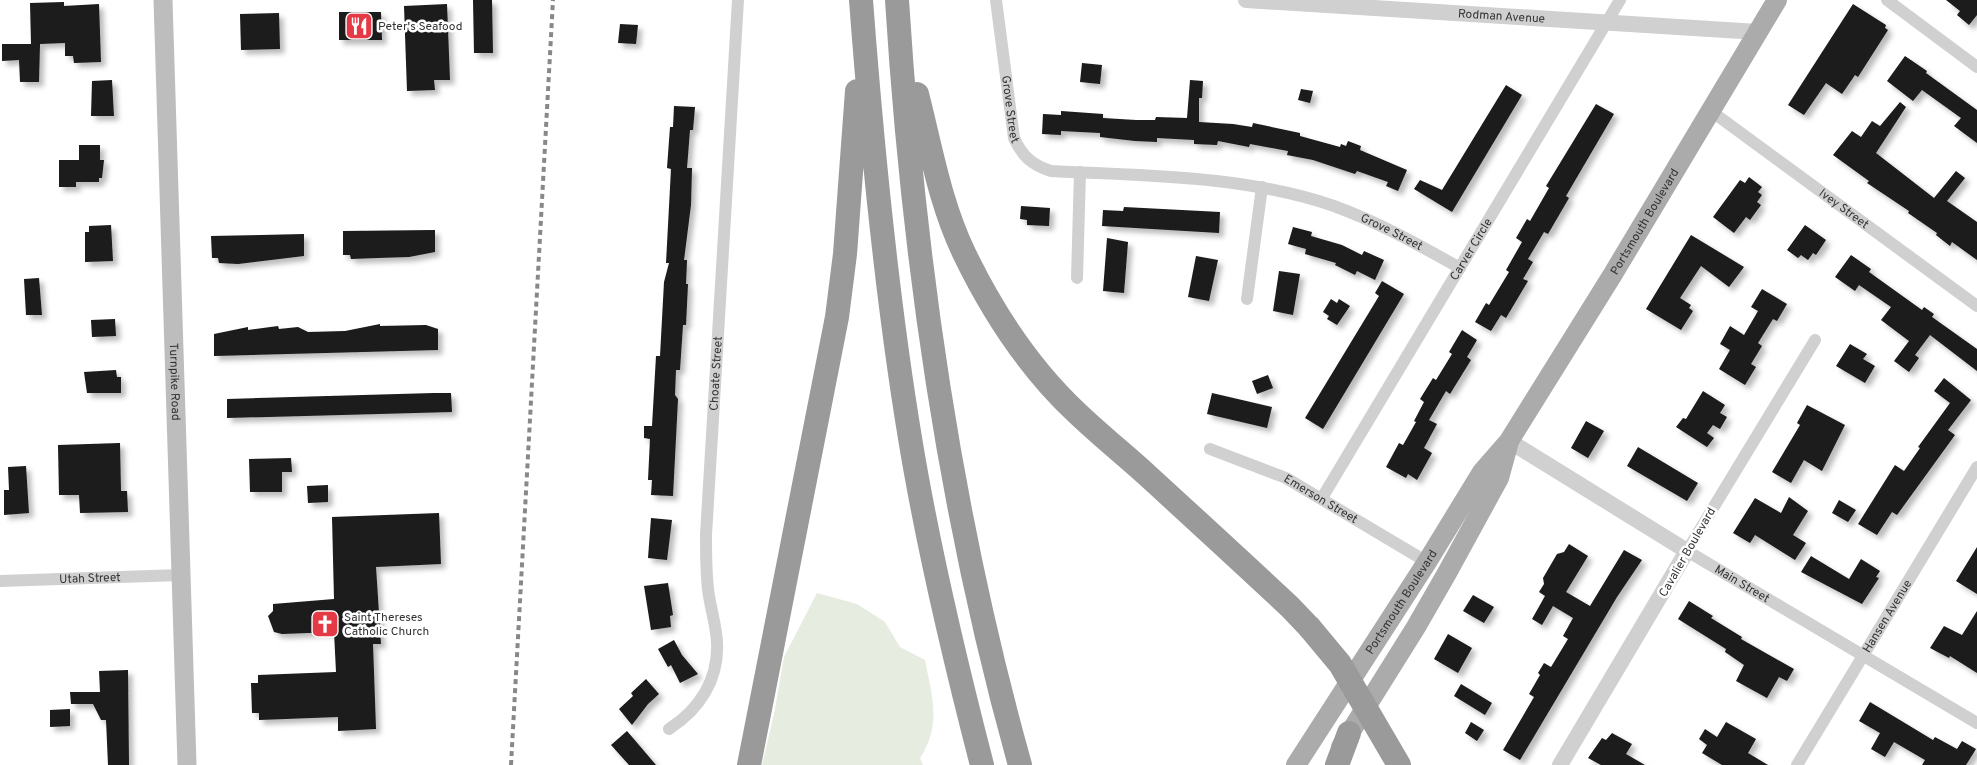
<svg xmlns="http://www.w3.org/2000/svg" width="1977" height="765" viewBox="0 0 1977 765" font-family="Overpass,sans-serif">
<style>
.green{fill:#e6ecdf}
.building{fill:#1a1a1a;filter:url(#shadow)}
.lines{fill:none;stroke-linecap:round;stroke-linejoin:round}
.minor{stroke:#d0d0d0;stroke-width:12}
.tertiary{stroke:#d0d0d0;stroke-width:16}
.secondary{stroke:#bdbdbd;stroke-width:19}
.primary{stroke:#ababab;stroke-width:20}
.motorway{stroke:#9a9a9a;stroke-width:24}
.rail{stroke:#888;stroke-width:4;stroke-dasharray:5 4;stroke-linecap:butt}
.motorway-bridge{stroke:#9a9a9a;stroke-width:24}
.labels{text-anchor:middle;stroke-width:5;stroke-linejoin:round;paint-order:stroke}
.street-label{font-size:12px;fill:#333;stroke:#fff}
.poi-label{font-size:12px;fill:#333;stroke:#fff;text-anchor:start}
</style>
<defs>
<filter id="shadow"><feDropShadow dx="4.5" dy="4.5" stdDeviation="2.5" flood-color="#0004"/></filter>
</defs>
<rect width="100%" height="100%" fill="#fff"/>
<path class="green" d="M817 593 857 604 885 622 900 647 925 660C932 697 942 724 920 758L923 765H762L774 714 784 657Z"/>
<path class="building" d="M473 0H492L493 53H474Z
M1946 0H1977V15L1969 25 1957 15 1960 11Z
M64 2V6L99 4 101 62 74 63 73 56H65V43L40 44 39 82H20L19 60 2 61V44H31L30 3Z
M447 4 450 80H434L435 90 407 91 404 6Z
M1853 4 1886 25 1885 28 1888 30 1858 77 1855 75 1842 94 1826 83 1804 115 1788 105Z
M339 12H381L382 40H339Z
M279 13 280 49 241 50 240 14Z
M620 24 638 25 636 44 618 43Z
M1905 56 1927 71 1926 73 1977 110V143L1954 126 1961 118 1922 90 1913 101 1887 81Z
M1082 63 1102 65 1100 84 1080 82Z
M112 80 114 116H91L92 81Z
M1190 80 1203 81 1202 98H1199V122L1233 124 1252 127 1253 123 1300 133V136L1340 147 1341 144 1346 146 1348 141 1361 146 1360 150 1407 170 1398 191 1386 186 1388 182 1357 171 1355 174 1313 160 1287 155 1288 151 1250 144 1249 147 1218 141 1217 145 1194 144V140L1157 138V142L1135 141 1100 137V133L1061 131V135L1042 134 1043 114 1061 115V111L1103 114V118L1136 120H1155L1156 117 1187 118Z
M1506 85 1522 95 1452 212 1414 189 1420 180 1442 190Z
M1301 89 1313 91 1310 103 1298 100Z
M1900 102 1906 107 1876 153 1934 198 1956 171 1965 178 1947 201 1977 222V260L1952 242 1950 246 1936 235 1937 233 1908 213 1909 211 1867 183 1869 181 1833 155 1852 131 1861 137 1872 121 1880 126Z
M1596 104 1614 114 1566 196 1569 198 1548 234 1544 232 1528 259 1533 262 1523 279 1528 281 1506 318 1501 315 1491 331 1475 322 1486 303 1489 305 1509 272 1506 270 1522 242 1516 238 1527 219 1530 221 1549 188 1546 186Z
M674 106 695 107 693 130H690L687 168H692L691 205 684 260H687L686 284H688L686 325H683L680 370H676L675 395 678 399 673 496 651 495 652 480H648L650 439 644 438V426H652L656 356H660L664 282 669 263H666L671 169 667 168 670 127H673Z
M79 145H100V160H104L102 178H99V182H76V187H59V160H79Z
M1749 177 1762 187 1758 192 1762 195 1757 202 1761 205 1750 220 1746 217 1734 233 1713 217 1740 180 1745 183Z
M1021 206 1050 208 1049 226 1027 225V220L1020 219Z
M1124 207 1220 212 1219 233 1102 226 1103 210 1123 211Z
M111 225 113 261 85 262V232H89V226Z
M1805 225 1826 240 1816 255 1813 253 1808 260 1801 255 1798 258 1787 250Z
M1293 227 1312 232 1311 236 1342 245 1362 255 1364 251 1384 260 1375 280 1357 271 1355 275 1335 265 1336 263 1305 254 1306 249 1288 244Z
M435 230V252L409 257 377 258 351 259 350 255H343V231Z
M304 234V256L238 264 219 263 218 258H212L211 236Z
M1691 235 1744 267 1729 287 1701 266 1680 298 1691 305 1689 308 1693 311 1681 330 1646 309Z
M1107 238 1128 242 1124 293 1103 291Z
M1851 255 1871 269 1869 272 1922 310 1924 307 1934 314 1932 317 1977 349V371L1930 335 1915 355 1919 358 1909 372 1894 361 1909 341 1881 320 1891 307 1859 285 1855 291 1835 277Z
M1196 256 1218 260 1209 301 1188 297Z
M1279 271 1300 274 1293 315 1273 311Z
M39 278 42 315H26L24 279Z
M1382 281 1404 294 1323 429 1305 418 1379 296 1375 293Z
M1762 289 1787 304 1777 321 1773 319 1758 343 1762 346 1751 364 1756 367 1745 385 1719 369 1730 350 1720 344 1730 326 1744 335 1758 311 1751 307Z
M1331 299 1337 303 1339 299 1350 306 1337 325 1327 319 1329 316 1323 312Z
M115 319 116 336 92 337 91 320Z
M380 324V326L426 325 438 329V350L214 356V334L248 327V330L278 326 279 329 298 327 308 332 345 331Z
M1462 330 1477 340 1467 357 1471 360 1450 394 1446 391 1429 420 1437 424 1424 448 1432 453 1417 480 1408 474 1406 478 1386 467 1399 443 1403 445 1416 422 1414 421 1424 402 1420 399 1433 378 1436 380 1452 354 1449 352Z
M1850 344 1867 354 1863 359 1875 366 1865 383 1836 366Z
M116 370 117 377H121V393H87L84 372Z
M1268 375 1273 388 1257 394 1252 381Z
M1944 378 1971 400 1948 430 1955 435 1897 515 1892 512 1877 535 1858 524 1895 465 1904 471 1920 448 1918 447 1950 403 1934 391Z
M1703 391 1725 405 1720 413 1727 417 1720 429 1713 425 1707 433 1714 438 1707 447 1676 427 1683 418 1686 419Z
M434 393H451L452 412 227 418V399Z
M1212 393 1272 407 1267 428 1207 414Z
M1807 405 1845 425 1822 471 1804 460 1791 483 1772 472 1800 425 1797 423Z
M1586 421 1604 431 1588 458 1571 448Z
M120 443 121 491H127L128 512 80 513 79 495H59L58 445Z
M1638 447 1698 483 1687 501 1627 466Z
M291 458 292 472H282V492H250L249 459Z
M26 466 29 513 4 515V490H9L8 467Z
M328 485V502L308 503 307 486Z
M1789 497 1808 511 1793 535 1806 543 1795 560 1755 535 1750 543 1733 533 1755 498 1781 513Z
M1839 500 1856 510 1848 522 1832 513Z
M439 513 441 564 376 567 381 644H373L376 729 338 731V717L259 720V713H252L251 683H258V675L336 672 334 632 282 634 274 632 268 616 273 611V604L334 599 332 517Z
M651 518 672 520 667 560 648 558Z
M1569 544 1588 556 1566 592 1590 606 1624 550 1642 560 1617 597 1520 760 1503 750 1534 697 1529 694 1540 675 1538 673 1544 663 1551 667 1568 639 1563 636 1573 618 1553 606 1542 625 1532 619 1545 596 1539 592 1544 584 1543 578 1557 554 1564 552Z
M1977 547V594L1956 581Z
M1811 556 1849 579 1861 559 1880 571 1876 577 1879 578 1862 604 1801 572Z
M668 583 673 615 670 616 671 627 651 630 644 586Z
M1473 595 1494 607 1484 623 1463 611Z
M1689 601 1713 616 1711 618 1742 637 1741 639 1794 669 1787 681 1779 677 1767 698 1736 681 1744 665 1725 652 1726 649 1678 619Z
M1977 611V673L1950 656 1949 658 1930 648 1944 626 1962 635Z
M1448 634 1472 648 1458 673 1434 659Z
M674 640 682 655 698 674 680 683 671 665 668 667 658 649Z
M128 670 129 765H108L106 720H101L93 704H71L70 692H100L99 671Z
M646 679 659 694 648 704 632 725 619 709 633 696 631 693Z
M1461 684 1492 703 1485 715 1454 696Z
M1870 702 1933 740 1935 737 1957 749 1962 741 1976 749 1966 765H1922L1925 760 1894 742 1885 757 1871 749 1880 733 1859 721Z
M70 709V726L50 727V710Z
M1471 722 1484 730 1477 741 1465 733Z
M1726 722 1756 739 1748 753 1768 765H1722L1702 753 1707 745 1699 739 1705 729 1717 737Z
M627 731 656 765H629L611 745Z
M1612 733 1632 744 1626 754 1645 765H1601L1588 758 1602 738 1606 740Z"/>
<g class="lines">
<g class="minor">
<path id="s1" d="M996 0 1014 138C1022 156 1032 165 1051 171 1145 176 1243 175 1334 206 1378 222 1419 245 1460 268"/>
<path d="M1887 0 1977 67"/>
<path id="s2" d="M1711 111 1977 306"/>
<path d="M1077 278 1080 172"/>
<path d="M1247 299 1262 187"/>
<path id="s3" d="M1815 340 1687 551 1977 723"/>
<path id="s4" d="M1210 449 1286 478 1427 562"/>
<path id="s5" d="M1322 498 1620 0"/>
<path id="s6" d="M0 581 181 575"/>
<path id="s7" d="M669 729C700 709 719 679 717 642 716 624 710 607 708 589 706 571 706 553 706 535L738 0"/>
<path id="s8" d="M1797 765 1977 467"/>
</g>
<g class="tertiary">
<path id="s9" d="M1246 0 1758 32"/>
<path d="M1509 441 1687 551 1560 765"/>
</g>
<path class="secondary" id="s10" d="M163 0 187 765"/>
<g class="primary">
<path d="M1341 747 1416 627 1447 573 1499 478 1508 445"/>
<path id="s11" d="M1296 765 1427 562 1482 472 1509 441 1613 274 1777 0"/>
</g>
<path class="motorway" d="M861 0C872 146 886 293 910 438 928 548 954 657 982 765
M897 0C913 258 950 516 1020 765
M917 94C931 149 940 203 964 253 992 311 1030 369 1077 413 1100 435 1125 455 1148 476 1195 519 1243 563 1290 607L1310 628
M749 765 837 317 845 254 857 91
M1337 765 1349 733"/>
<path class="rail" d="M511 765 553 0"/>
<path class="motorway-bridge" d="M1310 628 1340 664 1399 765"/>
</g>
<defs>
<g id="restaurant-square" transform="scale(1.4375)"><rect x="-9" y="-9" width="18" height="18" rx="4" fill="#e63946" stroke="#fff"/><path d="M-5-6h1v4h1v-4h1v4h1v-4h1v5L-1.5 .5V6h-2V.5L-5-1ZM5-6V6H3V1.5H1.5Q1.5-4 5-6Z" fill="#fff"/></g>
<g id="church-square" transform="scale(1.4375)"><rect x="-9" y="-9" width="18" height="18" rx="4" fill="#e63946" stroke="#fff"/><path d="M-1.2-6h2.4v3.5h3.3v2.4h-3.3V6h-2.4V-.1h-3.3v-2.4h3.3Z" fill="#fff"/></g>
</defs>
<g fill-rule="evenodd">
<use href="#restaurant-square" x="359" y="26"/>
<use href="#church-square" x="325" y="624"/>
</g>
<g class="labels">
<g class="street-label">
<text dy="4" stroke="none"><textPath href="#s9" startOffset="256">Rodman Avenue</textPath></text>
<text dy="4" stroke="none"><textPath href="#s1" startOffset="110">Grove Street</textPath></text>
<text dy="4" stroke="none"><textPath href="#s2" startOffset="165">Ivey Street</textPath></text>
<text dy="4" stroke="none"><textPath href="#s11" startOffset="646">Portsmouth Boulevard</textPath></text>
<text dy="4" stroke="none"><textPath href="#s1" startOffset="540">Grove Street</textPath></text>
<text dy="4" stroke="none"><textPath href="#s5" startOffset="290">Carver Circle</textPath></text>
<text dy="4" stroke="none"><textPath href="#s7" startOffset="374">Choate Street</textPath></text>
<text dy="4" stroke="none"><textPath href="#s10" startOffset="382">Turnpike Road</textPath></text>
<text dy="4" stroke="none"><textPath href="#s4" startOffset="122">Emerson Street</textPath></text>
<text transform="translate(1687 552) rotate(-60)" y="4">Cavalier Boulevard</text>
<text dy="4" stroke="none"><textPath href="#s6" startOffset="90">Utah Street</textPath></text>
<text dy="4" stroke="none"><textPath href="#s3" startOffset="311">Main Street</textPath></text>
<text dy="4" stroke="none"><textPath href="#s11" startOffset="194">Portsmouth Boulevard</textPath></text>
<text dy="4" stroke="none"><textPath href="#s8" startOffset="174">Hansen Avenue</textPath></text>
</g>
<g class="poi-label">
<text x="378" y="30">Peter's Seafood</text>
<text x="344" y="621">Saint Thereses<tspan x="344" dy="14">Catholic Church</tspan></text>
</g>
</g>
</svg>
